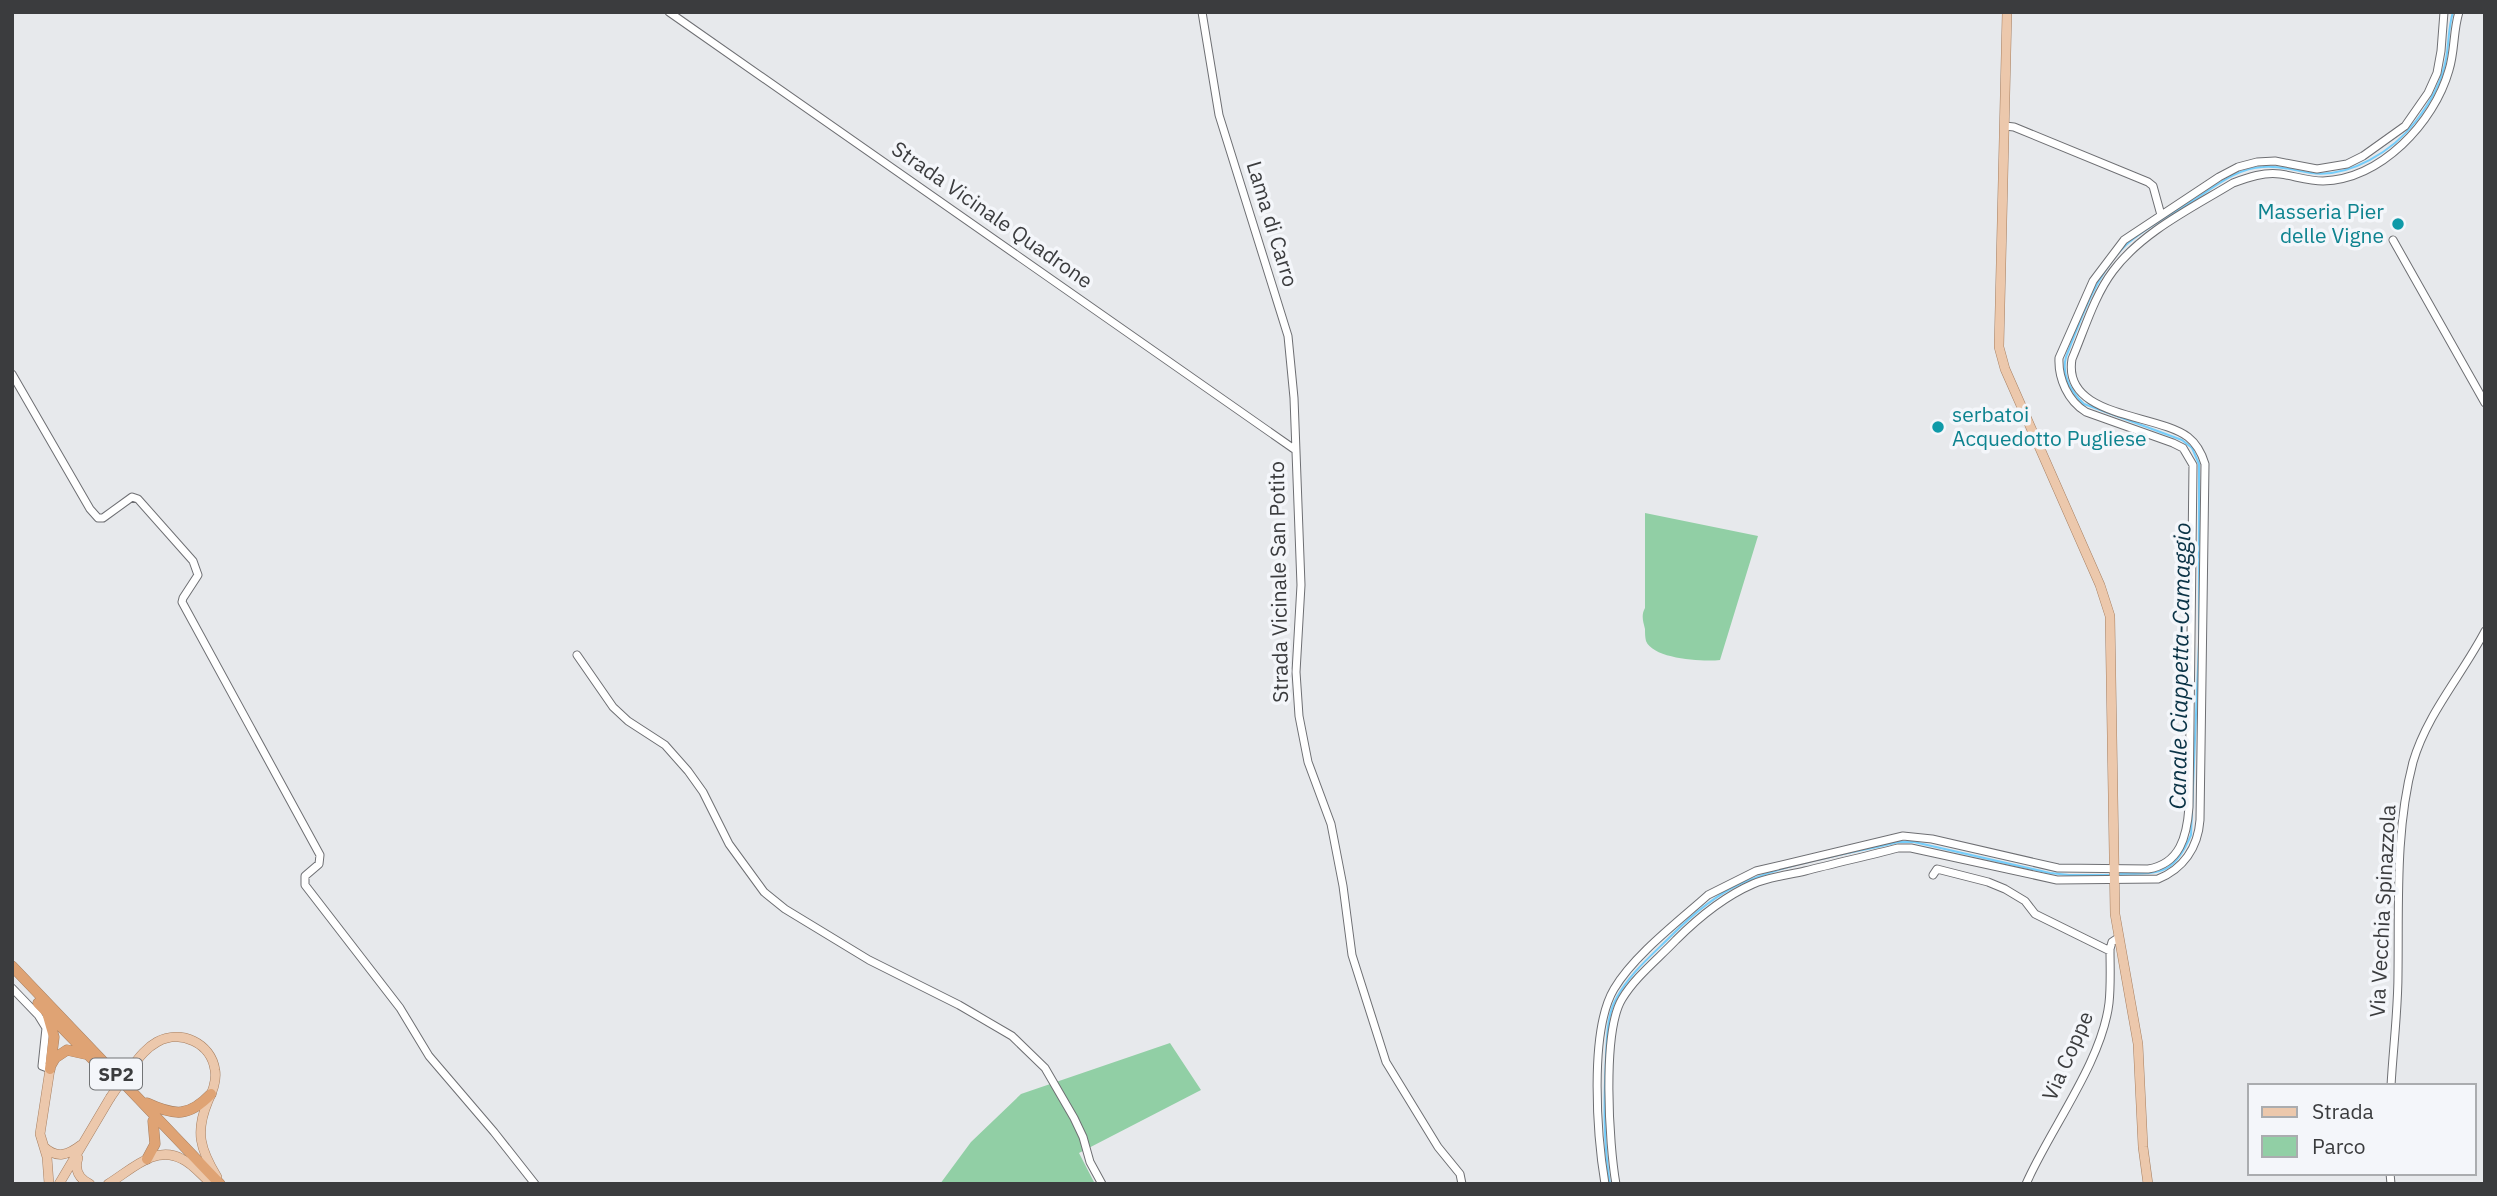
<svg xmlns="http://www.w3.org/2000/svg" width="2497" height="1196" viewBox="0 0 2497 1196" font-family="'IBM Plex Sans',sans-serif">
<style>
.green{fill:#91cfa5}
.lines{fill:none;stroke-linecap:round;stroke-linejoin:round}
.stream{stroke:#75cefb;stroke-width:2}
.minor-casing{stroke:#6e6f73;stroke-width:9}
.major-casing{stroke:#a67f61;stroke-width:10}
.highway-casing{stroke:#a67f61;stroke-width:11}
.minor{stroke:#fff;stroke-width:7}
.major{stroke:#ecc8ac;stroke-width:9}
.highway{stroke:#dfa374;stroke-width:10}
.major-bridge-casing{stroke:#a67f61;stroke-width:10;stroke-linecap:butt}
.major-bridge{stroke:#ecc8ac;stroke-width:9}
.culture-dot{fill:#0f9aa8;stroke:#f4f6fa;stroke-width:2.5}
.labels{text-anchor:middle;stroke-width:7;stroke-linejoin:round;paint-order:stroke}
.shield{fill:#f4f6fa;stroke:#727476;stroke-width:2}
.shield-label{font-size:19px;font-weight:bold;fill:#3b3c3e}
.culture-label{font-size:21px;fill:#0d838f;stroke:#f4f6fa;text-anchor:end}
.street-label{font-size:21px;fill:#3b3c3e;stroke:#f4f6fa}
.water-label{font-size:23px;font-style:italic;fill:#0a3346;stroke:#f4f6fa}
</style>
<rect width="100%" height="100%" fill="#e7e9ec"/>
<path class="green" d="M1645 513 1758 536 1720 660C1703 662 1653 659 1646 641 1645 637 1645 633 1645 629 1643 621 1641 615 1645 608Z
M1170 1043 1201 1090 1079 1153 1095 1184H940L971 1142 1021 1094Z"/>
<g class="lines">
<path class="stream" d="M2117 874C2159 873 2173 877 2191 835L2199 643V464L2192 448 2182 440 2084 404C2071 392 2061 375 2066 357 2081 319 2096 274 2126 245 2146 227 2174 213 2197 198 2217 185 2238 168 2263 167 2280 165 2295 171 2311 173 2350 178 2393 151 2416 121 2430 103 2442 82 2446 59 2449 44 2448 28 2453 12
M1610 1184C1603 1141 1604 1099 1606 1056 1607 1038 1607 1015 1616 999 1629 974 1652 955 1672 935 1692 915 1714 896 1740 884 1786 863 1849 854 1899 842H1914L2050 873 2069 875H2112"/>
<g class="minor-casing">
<path id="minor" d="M669 12 1294 449
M1202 12 1219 115 1288 336 1294 398 1301 585 1296 672 1299 716 1308 762 1331 824 1343 886 1352 955 1386 1062 1438 1147 1460 1174 1462 1184
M2005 126 2014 127 2148 182 2153 186 2161 215
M2393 240 2485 403
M12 374 90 509 98 518H103L132 497 138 499 193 561 198 575 183 598 182 602 320 855 319 864 305 876V885L400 1008 429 1056 494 1132 535 1184
M577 655 613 707 628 721 665 745 688 771 703 792 729 844 764 892 785 909 869 960 959 1005 1012 1036 1045 1068 1074 1118 1083 1137 1090 1162 1102 1184
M1933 875 1937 869 1988 882 2005 889 2025 901 2035 914 2110 951
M12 988 38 1015 46 1028 42 1066 50 1069
M2391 1086C2393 1049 2398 1011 2398 974 2399 904 2395 830 2413 762 2427 714 2462 675 2485 631
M2390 1173 2391 1184
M1605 1184C1597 1136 1589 1031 1614 989 1634 955 1679 921 1708 895L1756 871 1903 836 1932 839 2058 868 2148 869C2180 864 2187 836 2189 807L2193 465 2183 448 2173 443 2086 412C2068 401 2058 379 2059 358L2093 281 2124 240 2219 177 2238 167 2257 162 2275 161 2317 169 2347 164 2363 156 2405 126 2428 93 2437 73 2441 51 2444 12
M1616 1184C1609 1145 1602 1032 1622 999 1635 977 1658 959 1676 940 1699 917 1723 897 1753 884 1769 877 1788 875 1805 871 1836 863 1867 856 1898 848H1911L2057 880 2158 879C2183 869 2198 848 2200 820L2205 464C2202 454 2197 444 2188 437 2156 413 2062 418 2072 359 2084 331 2094 296 2113 271 2142 232 2192 208 2233 183 2249 177 2264 172 2280 174 2294 176 2309 181 2323 181 2381 179 2434 123 2449 70 2455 51 2453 31 2459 12
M2026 1184C2050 1129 2102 1062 2109 1003 2111 985 2110 966 2110 949L2112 942 2118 938"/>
</g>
<g class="major-casing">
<path id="major" d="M2007 12 1999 347 2005 369 2100 585 2110 616 2115 914 2138 1044 2143 1147 2148 1184
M127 1073C136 1062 144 1049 157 1042 181 1029 211 1043 215 1070 217 1081 213 1091 208 1101 195 1132 200 1149 217 1177
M44 1147C57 1159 68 1155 81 1145
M78 1158C74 1170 79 1179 90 1184
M49 1184 47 1157 40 1134 50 1069
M59 1184 110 1098
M108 1184C130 1171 155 1144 182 1159 193 1164 202 1176 212 1184"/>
</g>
<g class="highway-casing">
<path id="highway" d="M12 966 220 1184
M38 1003 101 1068
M48 1016 54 1037 50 1069
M51 1065 55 1058 67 1050 85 1054
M147 1103C175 1116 189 1117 211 1094
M147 1159 155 1144 153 1121"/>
</g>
<use href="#minor" class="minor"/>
<use href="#major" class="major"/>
<use href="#highway" class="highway"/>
<g class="major-bridge-casing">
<path id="major-bridge" d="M110 1098 127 1073"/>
</g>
<use href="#major-bridge" class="major-bridge"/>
</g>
<g class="culture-dot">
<circle cx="2398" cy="224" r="7"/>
<circle cx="1938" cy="427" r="7"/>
</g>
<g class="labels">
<rect class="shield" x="90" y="1058.5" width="52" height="31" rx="5"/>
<g class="shield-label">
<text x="116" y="1081">SP2</text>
</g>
<g class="culture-label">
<text x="2384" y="219">Masseria Pier<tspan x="2384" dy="24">delle Vigne</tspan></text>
<text x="1952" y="422" text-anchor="start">serbatoi<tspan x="1952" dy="24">Acquedotto Pugliese</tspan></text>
</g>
<g class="street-label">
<text transform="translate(992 215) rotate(35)" y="7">Strada Vicinale Quadrone</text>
<text transform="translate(1272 224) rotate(73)" y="7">Lama di Carro</text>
<text transform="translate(1279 582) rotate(-91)" y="7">Strada Vicinale San Potito</text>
<text transform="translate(2383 911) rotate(-87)" y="7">Via Vecchia Spinazzola</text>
<text transform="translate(2068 1056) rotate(-66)" y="7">Via Coppe</text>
</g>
<g class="water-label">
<text transform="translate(2180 666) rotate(-89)" y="8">Canale Ciappetta-Camaggio</text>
</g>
</g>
<rect width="2497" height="1196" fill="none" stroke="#3b3c3e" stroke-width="28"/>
<rect x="2248" y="1084" width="228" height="91" fill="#f4f6fa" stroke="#aaacaf" stroke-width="2"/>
<rect x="2262" y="1107" width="35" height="10" fill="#ecc8ac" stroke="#aaacaf" stroke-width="2"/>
<text x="2312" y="1119" font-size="21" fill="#3b3c3e">Strada</text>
<rect x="2262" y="1136" width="35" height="21" fill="#91cfa5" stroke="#aaacaf" stroke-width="2"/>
<text x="2312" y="1154" font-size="21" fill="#3b3c3e">Parco</text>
</svg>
